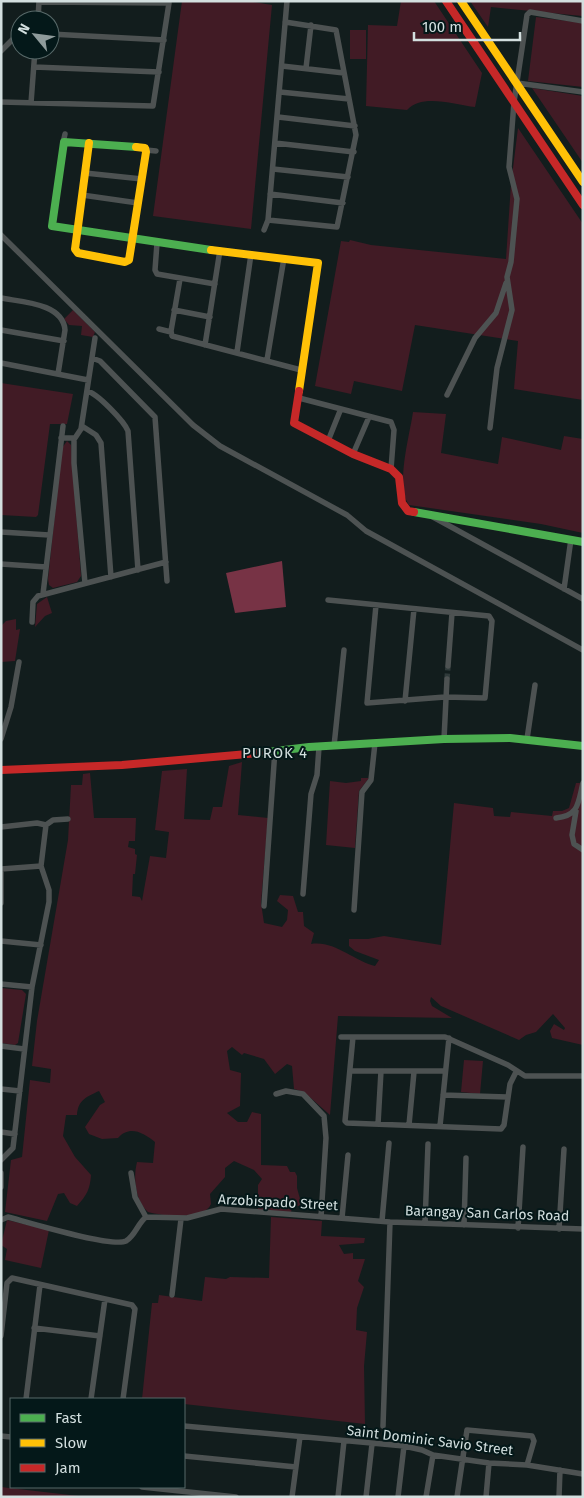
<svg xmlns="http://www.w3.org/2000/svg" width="584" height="1498" viewBox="0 0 584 1498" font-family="'Fira Sans',sans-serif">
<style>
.green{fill:#411b25}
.water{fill:#773345}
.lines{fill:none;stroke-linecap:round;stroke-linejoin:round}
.street-tunnel{stroke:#2f3a3a;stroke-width:5.5;stroke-dasharray:5.5 3;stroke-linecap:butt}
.street{stroke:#4d5252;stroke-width:5.5}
.fast{stroke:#4caf50;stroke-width:8}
.slow{stroke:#ffc107;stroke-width:8}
.jam{stroke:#c62828;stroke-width:8}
.labels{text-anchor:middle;stroke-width:4;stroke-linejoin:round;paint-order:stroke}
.street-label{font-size:14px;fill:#d3dfdf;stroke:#041819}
.neighbourhood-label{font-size:15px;letter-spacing:1px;fill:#d3dfdf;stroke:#041819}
</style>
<rect width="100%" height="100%" fill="#121d1d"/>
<path class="green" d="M182 1H247L272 5 251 229 153 216Z
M401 1H434L482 73 475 107C455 105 422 93 407 110L366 106 368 25 397 26Z
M470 1H583L582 16 491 7 488 27Z
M536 17 583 23V87L528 81Z
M350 30H366V59H350Z
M532 88 583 96V163L581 160Z
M518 128 583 224V400L514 389 518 341 415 325 402 391 354 381 351 394 315 386 341 241 349 242 350 240 371 245 506 259 511 184Z
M73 310 95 332 93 337 81 335 82 326 69 325 64 319Z
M1 383 73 394 67 424H50L38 515 36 517 1 515Z
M413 412 446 414 441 453 498 464 502 437 561 450 564 436 583 439V533L541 524 409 505C395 486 410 434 413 412Z
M67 441 71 445 81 576 77 582 53 588 49 585 48 579 62 448Z
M47 597 52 613 45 616 35 627 37 604Z
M16 619V630L20 629 15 661 1 662V626L6 621Z
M242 762 238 815 268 818 261 903 264 923 282 927 287 920 288 910 277 901 280 895 293 896 298 912H303L304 926 314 933 311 944C334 940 354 961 375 966L379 960 355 951 349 946V939H368L384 936 441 945 454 803 493 808 494 816 510 817 511 812 552 816 553 811H562L569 808 576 783H583V1045L552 1038 550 1031 554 1024 564 1030 565 1028 553 1014 536 1032 526 1035 519 1040 441 1006 431 997 430 1001 432 1006 452 1018 338 1016 330 1115 304 1092 294 1089 292 1066 287 1064 275 1074 264 1059 244 1053 242 1055 232 1047 227 1051 230 1070 241 1073 240 1106 227 1113 238 1122H247L252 1112 261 1114V1165L287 1166 290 1172H295L297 1176V1188L302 1206H292L291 1213 258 1210V1185L262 1179 254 1170 234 1161 225 1168V1177L210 1194 211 1204C204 1221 163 1216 148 1212 135 1200 133 1178 137 1162L153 1163 155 1142C143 1132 129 1125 118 1138L102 1139 89 1134 85 1127 100 1105 105 1102 99 1091C86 1097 78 1100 77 1115H66L63 1136 75 1157 91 1175C90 1189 87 1195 77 1206L70 1203 64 1193 58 1194 47 1221 5 1212 11 1160 22 1157 30 1080 50 1083 51 1069 32 1066 37 1021 68 840 71 785H82L83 774 90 773 94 818H136L135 841H129L128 847 135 849V854L137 855 135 874H133L132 896 140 897 142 901 150 856 166 858 169 832 155 830 162 771 187 769 184 819 210 820 213 807H222L229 766Z
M361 778H369L359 791 355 848 326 845 330 781 346 783 361 781Z
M1 988 22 990 26 994 18 1043 15 1045 1 1043Z
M464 1060 483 1061 480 1094 461 1092Z
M271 1217 322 1221 321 1236 365 1238 364 1243 339 1245 344 1254 353 1253V1259H365L358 1281 364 1287 357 1308 356 1330 367 1332 364 1366 365 1424 184 1404V1399H142L152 1303H158L159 1295 202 1301 205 1277 226 1279 230 1277 269 1278Z
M7 1220 49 1230 41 1268 5 1260 7 1249 1 1245Z
M1 1487 87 1497H1Z"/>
<path class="water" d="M282 561 286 607 235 613 226 573Z"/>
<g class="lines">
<path class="street-tunnel" d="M447 679 448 666"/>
<path class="street" d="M38 20 39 1
M50 34 164 40
M1 51 20 32
M282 66 344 73
M34 67 159 72
M306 68 311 25
M517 83 583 92
M280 92 349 99
M1 102 153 106 169 3 39 2
M31 103 35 50
M278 117 355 126
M63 143 65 134
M275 143 354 152
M146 150 156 151
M273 169 348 177
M85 173 142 179
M270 194 343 203
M82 195 138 203
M268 220 337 227 356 135 336 30 285 22
M264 230 268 220 287 1
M1 235 193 425 220 446 347 515 366 531 583 650
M157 243 155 270 157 274 215 284
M180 279 171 331 172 336 301 370
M1 298C21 302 63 303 65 330L58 374
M174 310 210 317
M159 329 171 332
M1 330 64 341
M205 345 220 250
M237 352 251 254
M92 358 100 361 155 417 167 581
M267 360 284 258
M1 363 88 380
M87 391C97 393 124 421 128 431L138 570
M447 395 475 338 496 313 506 283
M299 398 391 422 394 430 391 469
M82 426 96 435 101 443 111 577
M490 428 497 368 512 310 507 277 511 262 517 199 509 167 514 102 527 15 530 12 583 21
M61 438H75L81 429 95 338
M74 438V463L85 583
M328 441 340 411
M353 454 369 417
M433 517 583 599
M1 532 49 535
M1 564 46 567
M564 589 571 539
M43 594 63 426
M328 600 489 616 492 621 485 698 445 697 367 703 376 605
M32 622 33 602 38 596 166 562
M448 666 452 613
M405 701 414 609
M1 739 11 707 19 662
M444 739 447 679
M527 739 535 685
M334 746 344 650
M576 811 572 835 574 844 583 850
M556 818C579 816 578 803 583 783
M1 827 37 823 46 825 53 820 68 819
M1 869 41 866
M1 872V903
M303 894 311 794 317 775 319 747
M264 906 275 750
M354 910 362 792 371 780 375 743
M1 941 41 945
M1 984 32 987
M341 1037H445L508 1065 525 1076H583
M353 1037 345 1121 347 1123 501 1129 504 1125 510 1084 516 1072
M1 1046 24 1049
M350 1071H445
M1 1089 20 1091
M276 1094 286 1091 303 1094 324 1116 326 1138 321 1217
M443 1095 507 1097
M378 1124 381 1071
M409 1125 414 1072
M440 1126 449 1038
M1 1132 15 1134
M1 1160 13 1148 32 987 49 902V890L41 866 46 825
M1 1173V1187
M131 1173 135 1197 146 1217
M342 1218 348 1155
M1 1220 8 1217C27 1222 112 1248 126 1241 135 1236 138 1223 146 1217L187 1218 221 1209 390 1222 583 1229
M382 1221 389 1143
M425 1223 428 1144
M464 1225 466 1158
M518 1228 523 1147
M559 1229 564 1149
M172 1295 181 1219
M34 1328 100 1336
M1 1336 7 1283 12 1278 132 1305 135 1309 123 1399
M26 1399 40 1285
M91 1399 105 1299
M184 1426 404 1446 422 1450 433 1455 489 1463 527 1465 583 1474
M383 1426 390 1222
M1 1436 11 1437
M184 1456 296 1467
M142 1487 236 1497
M292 1497 300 1437
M338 1497 344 1441
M366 1497 372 1444
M398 1497 404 1446
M426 1497 433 1455
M457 1497 467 1430 532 1436 534 1441 527 1465
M486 1497 489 1463
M559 1497 560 1470"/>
<path class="fast" d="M136 147 64 142 52 226 211 250
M414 512 583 542
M259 753 309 747 444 739 510 738 583 746"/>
<path class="slow" d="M461 1 583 182
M89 143 75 249 78 253 125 262 129 260 146 152 145 148 136 147
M211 250 318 263 299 391"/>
<path class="jam" d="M446 1 583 205
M299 391 294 423 353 454 391 469 399 477 402 503 408 511 414 512
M1 770 122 765 259 753"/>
</g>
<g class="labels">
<g class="street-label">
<text transform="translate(278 1202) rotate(3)" y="5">Arzobispado Street</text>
<text transform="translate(487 1213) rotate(2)" y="5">Barangay San Carlos Road</text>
<text transform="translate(430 1440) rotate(7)" y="5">Saint Dominic Savio Street</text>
</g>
<g class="neighbourhood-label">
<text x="275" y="758">PUROK 4</text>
</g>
</g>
<rect width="584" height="1498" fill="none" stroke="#d3dfdf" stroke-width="5"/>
<rect x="10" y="1398" width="175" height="90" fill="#041819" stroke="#576868"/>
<rect x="20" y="1414" width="25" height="8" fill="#4caf50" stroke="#576868"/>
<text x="55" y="1423" font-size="15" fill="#d3dfdf">Fast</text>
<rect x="20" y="1439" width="25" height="8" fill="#ffc107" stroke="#576868"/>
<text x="55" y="1448" font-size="15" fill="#d3dfdf">Slow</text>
<rect x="20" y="1464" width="25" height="8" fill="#c62828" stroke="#576868"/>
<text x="55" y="1473" font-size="15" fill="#d3dfdf">Jam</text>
<g transform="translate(35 35) rotate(299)"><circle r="24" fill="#041819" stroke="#576868"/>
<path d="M0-4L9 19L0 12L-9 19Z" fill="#8f9b9b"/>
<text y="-8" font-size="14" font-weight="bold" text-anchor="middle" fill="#d3dfdf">N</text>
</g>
<path d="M414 32v8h106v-8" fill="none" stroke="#d3dfdf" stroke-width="2.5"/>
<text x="422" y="32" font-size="15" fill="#d3dfdf" stroke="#041819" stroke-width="4" paint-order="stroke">100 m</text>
</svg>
